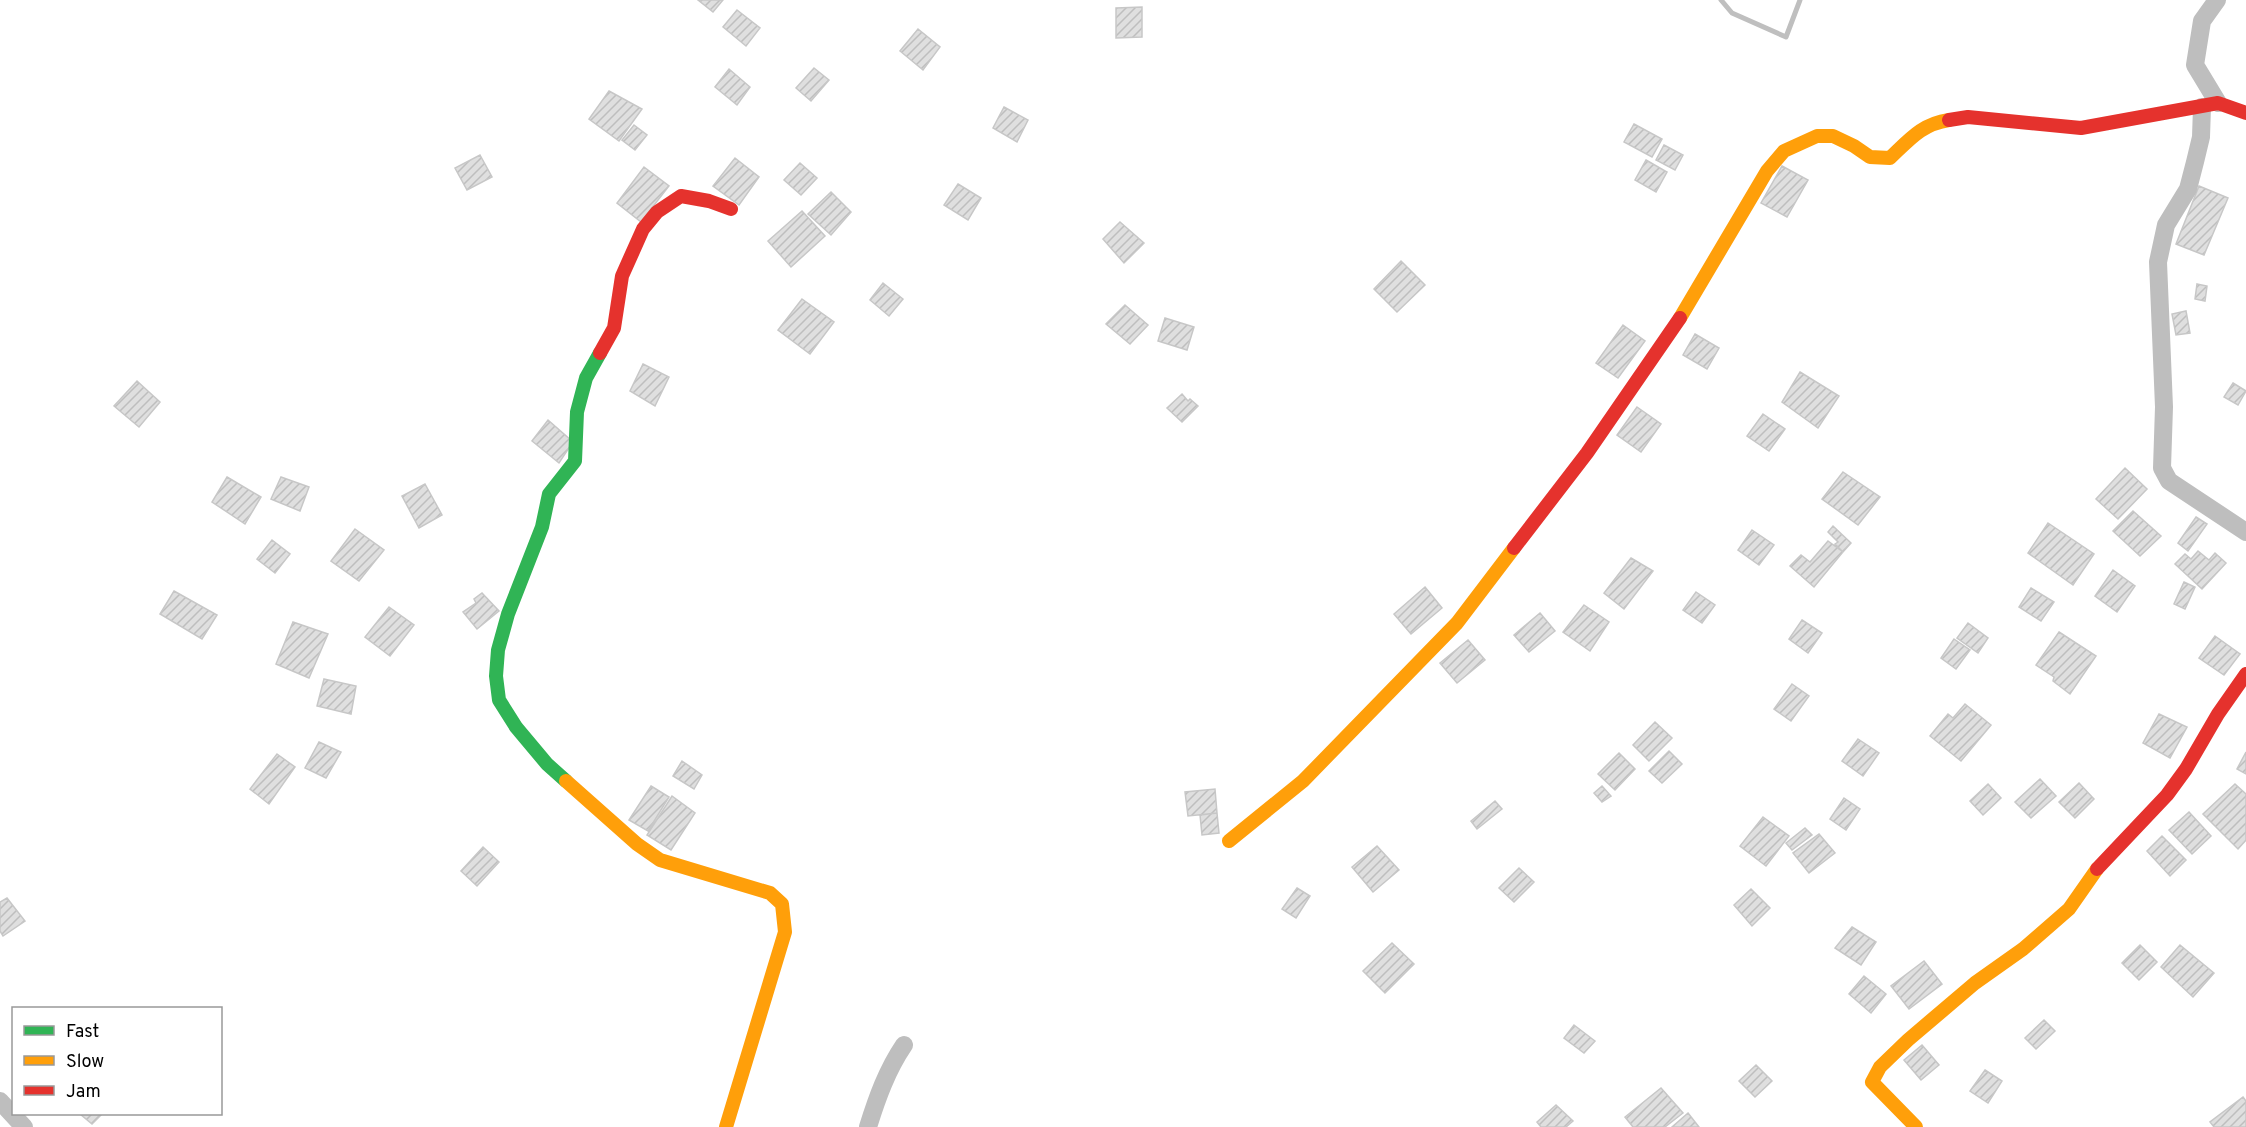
<svg xmlns="http://www.w3.org/2000/svg" width="2246" height="1127" viewBox="0 0 2246 1127" font-family="Overpass,sans-serif">
<style>
.lines{fill:none;stroke-linecap:round;stroke-linejoin:round}
.stream{stroke:#bfbfbf;stroke-width:5}
.building{fill:url(#building-hatch);stroke:#c7c7c7;stroke-width:1.5}
.street{stroke:#bebebe;stroke-width:18}
.fast{stroke:#30b455;stroke-width:14}
.slow{stroke:#ff9f0a;stroke-width:14}
.jam{stroke:#e5322d;stroke-width:14}
</style>
<defs>
<pattern id="building-hatch" width="6" height="6" patternUnits="userSpaceOnUse" patternTransform="scale(1.5)"><rect width="6" height="6" fill="#dfdfdf"/><path d="M-1 1l2-2M0 6l6-6M5 7l2-2" fill="none" stroke="#bebebe"/></pattern>
</defs>
<rect width="100%" height="100%" fill="#fff"/>
<g class="lines">
<path class="stream" d="M1721 0 1732 13 1786 37 1800 0"/>
</g>
<path class="building" d="M698 0H723L713 12Z
M1142 7V37L1116 38V8Z
M737 10 760 28 746 46 723 27Z
M918 29 940 47 923 70 900 51Z
M814 68 829 80 811 101 796 88Z
M729 69 750 87 737 105 715 87Z
M609 91 642 109 619 141 589 119Z
M1004 107 1028 120 1017 142 993 128Z
M1634 124 1662 139 1652 157 1624 142Z
M634 125 647 135 635 150 622 140Z
M1664 145 1683 155 1675 170 1656 160Z
M480 155 492 177 467 190 455 168Z
M735 158 759 177 739 205 713 186Z
M1646 160 1667 172 1656 192 1635 180Z
M800 163 817 178 801 195 784 180Z
M1782 166 1808 180 1787 217 1761 203Z
M644 167 669 186 641 222 617 203Z
M958 184 981 198 968 220 944 205Z
M2199 186 2228 198 2204 255 2176 244Z
M831 192 851 212 831 235 808 214Z
M802 211 825 236 791 267 768 241Z
M1120 222 1144 243 1124 263 1103 239Z
M1401 261 1425 285 1397 312 1374 289Z
M883 283 903 299 889 316 870 300Z
M2197 284 2207 286 2205 301 2195 299Z
M802 299 834 322 810 354 778 330Z
M1125 305 1148 325 1130 344 1106 324Z
M2186 311 2190 333 2176 335 2172 314Z
M1165 318 1194 327 1187 350 1158 341Z
M1623 325 1645 341 1618 378 1596 363Z
M1695 334 1719 348 1707 369 1683 355Z
M643 364 669 377 655 406 630 391Z
M1800 372 1839 396 1818 428 1782 402Z
M137 381 160 402 139 427 114 406Z
M2233 383 2246 391 2238 405 2224 397Z
M1182 394 1188 401 1190 399 1198 406 1182 422 1167 408Z
M1637 407 1661 424 1641 452 1617 435Z
M1763 414 1785 429 1769 451 1747 436Z
M548 420 573 442 559 463 532 441Z
M2125 468 2147 489 2118 519 2096 499Z
M1843 472 1880 497 1858 525 1822 499Z
M227 477 261 497 245 524 212 502Z
M281 477 309 487 300 511 271 499Z
M425 484 442 515 419 528 402 496Z
M2133 511 2161 536 2140 556 2113 531Z
M2196 517 2207 524 2188 551 2178 543Z
M2048 523 2094 554 2073 585 2028 553Z
M1833 526 1851 543 1843 552 1835 544 1838 542 1828 532Z
M355 529 384 550 359 581 331 561Z
M1752 530 1774 545 1759 565 1738 550Z
M272 540 290 554 275 573 257 559Z
M1828 541 1843 552 1814 587 1790 566 1801 555 1810 562Z
M2198 551 2209 560 2215 553 2226 563 2202 589 2175 564 2185 554 2191 559Z
M1631 558 1653 571 1624 609 1604 593Z
M2113 570 2135 586 2117 612 2095 596Z
M2184 582 2195 587 2185 609 2174 604Z
M1425 587 1442 608 1411 634 1394 614Z
M2031 588 2054 602 2041 621 2019 607Z
M174 591 217 615 202 639 160 614Z
M1696 592 1715 605 1702 623 1683 610Z
M482 593 499 611 477 629 463 612 476 603 474 599Z
M1584 605 1609 622 1590 651 1563 632Z
M389 607 414 625 390 656 365 637Z
M1540 613 1555 631 1529 652 1514 635Z
M1802 620 1822 633 1808 653 1789 639Z
M293 622 328 634 309 678 276 664Z
M1968 623 1988 638 1978 653 1957 638Z
M2059 632 2096 656 2070 694 2053 681 2054 677 2036 665Z
M2215 636 2240 654 2224 675 2199 658Z
M1954 639 1970 650 1956 669 1941 658Z
M1468 640 1485 660 1457 683 1440 663Z
M324 679 356 686 351 714 317 706Z
M1792 684 1809 696 1791 721 1774 709Z
M1965 704 1991 725 1961 761 1930 736 1948 714 1953 718Z
M2159 714 2187 727 2170 758 2143 743Z
M1655 722 1672 738 1649 761 1633 745Z
M1858 739 1879 753 1863 776 1842 761Z
M319 742 341 752 326 778 305 768Z
M1669 751 1682 764 1662 783 1649 771Z
M2246 752V774L2237 769Z
M1619 753 1635 769 1615 790 1598 774Z
M277 754 295 767 269 804 250 789Z
M682 761 702 775 694 789 673 776Z
M2040 779 2056 796 2031 818 2015 802Z
M2079 783 2094 799 2075 818 2059 802Z
M1988 784 2001 798 1983 815 1970 801Z
M2235 784 2246 794V840L2238 849 2203 814Z
M651 786 669 797 648 831 629 820Z
M1602 786 1611 796 1602 802 1594 793Z
M1215 789 1217 813 1188 816 1185 792Z
M672 796 695 813 671 850 647 835Z
M1844 798 1860 809 1846 830 1830 819Z
M1495 801 1502 809 1477 829 1471 821Z
M2189 812 2211 836 2192 854 2169 830Z
M1217 813 1219 833 1202 835 1200 815Z
M1763 817 1789 836 1766 866 1740 846Z
M1805 828 1812 835 1792 850 1786 843Z
M1819 834 1835 853 1809 873 1793 853Z
M2162 836 2186 860 2170 876 2147 851Z
M1377 846 1399 870 1373 892 1352 867Z
M483 847 499 862 477 886 461 871Z
M1519 868 1534 882 1514 902 1499 888Z
M1297 888 1310 896 1296 918 1282 909Z
M1751 889 1770 908 1752 926 1734 905Z
M7 898 25 921 3 936 0 931V902Z
M1852 927 1876 942 1861 965 1835 948Z
M1392 943 1414 964 1385 993 1363 971Z
M2140 945 2157 962 2139 980 2122 963Z
M2180 945 2214 973 2193 997 2161 967Z
M1924 961 1942 984 1909 1009 1891 986Z
M1864 976 1886 994 1871 1013 1849 994Z
M2044 1020 2055 1031 2036 1049 2025 1038Z
M1574 1025 1595 1041 1584 1053 1564 1038Z
M1922 1045 1939 1065 1921 1080 1904 1060Z
M1756 1065 1772 1081 1755 1097 1739 1081Z
M1985 1070 2002 1081 1988 1103 1970 1091Z
M1661 1088 1683 1113 1665 1127H1633L1625 1117Z
M2243 1097 2246 1101V1127H2214L2210 1122Z
M1556 1105 1573 1121 1566 1127H1541L1537 1122Z
M1688 1113 1699 1127H1672Z
M80 1114H102L92 1124Z"/>
<g class="lines">
<path class="street" d="M2217 0 2202 21 2195 65 2218 103
M2202 107 2201 137 2195 162 2188 189 2166 225 2158 262 2164 407 2162 468 2169 481 2246 532
M0 1101 24 1127
M868 1127C877 1098 887 1070 904 1045"/>
<path class="fast" d="M566 781 547 764 516 727 499 700 496 676 498 650 508 614 542 527 549 494 575 461 577 412 586 378 600 353"/>
<path class="slow" d="M1680 318 1767 171 1784 151 1817 136H1833L1854 146 1870 157 1890 158C1910 139 1922 124 1949 120
M566 781 637 844 660 860 770 893 782 904 785 932 726 1127
M1229 841 1303 781 1457 623 1514 548
M1916 1127 1872 1082 1880 1067 1908 1040 1975 983 2023 949 2069 909 2097 869"/>
<path class="jam" d="M1949 120 1968 117 2081 128 2218 103 2246 113
M600 353 614 328 622 276 643 229 657 212 681 196 709 201 731 209
M1514 548 1587 453 1680 318
M2097 869 2167 795 2186 769 2218 714 2246 674"/>
</g>
<rect x="12" y="1007" width="210" height="108" fill="#ffffff" stroke="#999999" stroke-width="1.5"/>
<rect x="24" y="1026" width="30" height="9" fill="#30b455" stroke="#999999" stroke-width="1.5"/>
<text x="66" y="1037" font-size="18" fill="#000000">Fast</text>
<rect x="24" y="1056" width="30" height="9" fill="#ff9f0a" stroke="#999999" stroke-width="1.5"/>
<text x="66" y="1067" font-size="18" fill="#000000">Slow</text>
<rect x="24" y="1086" width="30" height="9" fill="#e5322d" stroke="#999999" stroke-width="1.5"/>
<text x="66" y="1097" font-size="18" fill="#000000">Jam</text>
</svg>
